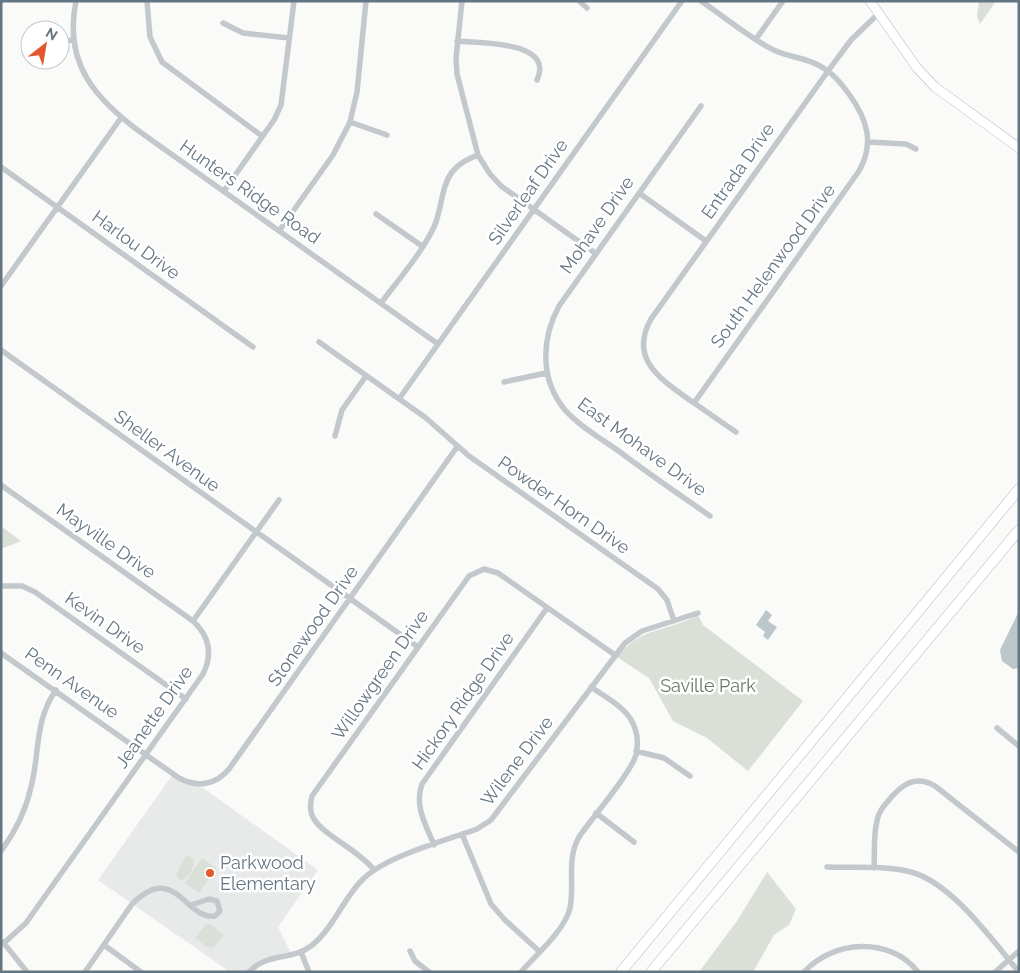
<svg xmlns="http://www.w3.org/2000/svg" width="1020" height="973" viewBox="0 0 1020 973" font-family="Raleway,sans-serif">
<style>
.built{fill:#e8e9e9}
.green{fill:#dadfd7}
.water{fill:#bbc7cb}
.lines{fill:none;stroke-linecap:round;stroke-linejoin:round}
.secondary-casing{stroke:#b3babf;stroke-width:10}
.highway-casing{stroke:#b4b9bd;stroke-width:11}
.street{stroke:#c3c8cc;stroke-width:5.5}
.secondary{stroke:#fff;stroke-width:9}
.highway{stroke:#fff;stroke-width:10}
.poi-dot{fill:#e4572e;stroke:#fff;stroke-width:2}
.labels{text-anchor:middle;stroke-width:5;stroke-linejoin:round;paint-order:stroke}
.street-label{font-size:18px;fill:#657683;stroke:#fff}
.park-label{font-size:18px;fill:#687a64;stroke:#fff}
.poi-label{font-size:18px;fill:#657683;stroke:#fff;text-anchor:start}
</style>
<rect width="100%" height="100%" fill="#fafaf8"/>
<path class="built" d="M173 774 199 785 318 870 278 927 292 955 279 956 249 972H230L98 880Z"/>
<path class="green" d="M979 1H996L980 24 977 16Z
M1 526 21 541 1 549Z
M698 615 703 625 803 701 748 771 707 738 673 721 649 678 617 657C642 626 667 632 698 615Z
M186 855 194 859C194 869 189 877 180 881L176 875Z
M202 858 216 868 199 893 185 883Z
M767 872 796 909 789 925 774 935 753 972H699L737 921Z
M206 924H210L224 935 213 948 207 947 195 938Z"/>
<path class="water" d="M766 610 772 615 768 621 777 627 768 640 763 636 765 632 756 625Z
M1019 611V668L1013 669 1002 661 1000 650Z"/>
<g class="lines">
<g class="secondary-casing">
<path id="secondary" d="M870 1 917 68 935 87 1019 148"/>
</g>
<g class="highway-casing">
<path id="highway" d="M621 972 1019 489
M651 972 1019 530"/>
</g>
<path class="street" d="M76 1C63 64 96 100 143 134L438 344
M147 1 150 37 162 62 262 136
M462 1 456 58 457 74 478 155 490 174 501 186 595 253
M579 1 587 8
M223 23 243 33 289 38
M756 39 783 1
M60 41 73 40
M457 41C481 43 555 41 537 80
M701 106 559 306C541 339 540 380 565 410 580 427 602 439 620 452 649 474 680 495 710 516
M350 122 387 135
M868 142 906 144 916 149
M1 167 253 347
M224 191 274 120 281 105 294 1
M639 193 706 241
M376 214 422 246
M279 231 333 155 350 122 357 92 366 1
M1 286 121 118
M381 303C399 279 421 254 434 227 442 209 441 187 452 172 459 163 468 159 478 155
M319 342 426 418 469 456 658 589 667 600 674 621
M1 350 418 647
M504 382 546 373
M399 399 682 1
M694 403 859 171C875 143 867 119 849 94 840 82 832 72 818 65 802 56 783 57 768 47 745 34 723 16 701 1
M736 432C721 422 706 411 691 401 662 380 628 360 651 319L828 71 851 40 879 13
M335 436 342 410 366 376
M1 485 193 621C209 636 213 654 203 674L38 906 26 923 4 943
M1 586H22L35 592 186 699
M193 621 279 500
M1 653 179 778C197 788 216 785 229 769L457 447
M997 728 1019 746
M636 751 664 758 690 776
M596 813 634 842
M462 834 491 904 505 920 539 951
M434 845C426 825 414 806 422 784L547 608
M1 851C15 832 26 810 31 787 40 753 34 721 56 690
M827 867C854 868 885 865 911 872 952 883 992 940 1019 972
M874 868C875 853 873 836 877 821 878 813 883 807 888 801 901 785 915 774 935 786L1019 852
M374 870C359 850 324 836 314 819 309 812 310 804 312 796L469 576 484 569 498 573 615 655
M3 942 27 972
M104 945 141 972
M410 951 415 961 429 972
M301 952 309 972
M85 972 132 904C175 861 185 920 215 916L220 911 217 901 209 899 191 905
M249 972C268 952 291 961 311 946 333 929 343 899 362 880 386 856 444 841 477 829L491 820 625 643 642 631 698 613
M521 972C536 955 565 930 570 908 575 884 566 860 579 837 592 818 630 774 636 755 639 742 637 729 630 718 621 705 604 696 591 687
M804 972C833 940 890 936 918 972
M995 972 1019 951"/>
<use href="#secondary" class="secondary"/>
<use href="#highway" class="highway"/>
</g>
<circle class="poi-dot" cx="210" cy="873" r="5"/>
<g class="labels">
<g class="street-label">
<text transform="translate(738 171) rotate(-55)" y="6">Entrada Drive</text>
<text transform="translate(250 192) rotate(35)" y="6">Hunters Ridge Road</text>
<text transform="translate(528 192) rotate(-55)" y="6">Silverleaf Drive</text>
<text transform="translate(597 225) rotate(-55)" y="6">Mohave Drive</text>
<text transform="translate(136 245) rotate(36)" y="6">Harlou Drive</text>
<text transform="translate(773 266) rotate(-54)" y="6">South Helenwood Drive</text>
<text transform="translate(642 447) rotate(36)" y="6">East Mohave Drive</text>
<text transform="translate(167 451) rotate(36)" y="6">Sheller Avenue</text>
<text transform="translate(564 505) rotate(35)" y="6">Powder Horn Drive</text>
<text transform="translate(106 541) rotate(35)" y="6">Mayville Drive</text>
<text transform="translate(105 623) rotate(35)" y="6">Kevin Drive</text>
<text transform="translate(313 626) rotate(-55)" y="6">Stonewood Drive</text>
<text transform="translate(380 675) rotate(-55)" y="6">Willowgreen Drive</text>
<text transform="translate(72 683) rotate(35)" y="6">Penn Avenue</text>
<text transform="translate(463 701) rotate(-55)" y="6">Hickory Ridge Drive</text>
<text transform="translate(154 717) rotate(-55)" y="6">Jeanette Drive</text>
<text transform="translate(517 761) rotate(-53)" y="6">Wilene Drive</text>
</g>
<g class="park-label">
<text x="708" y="692">Saville Park</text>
</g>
<g class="poi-label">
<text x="220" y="869">Parkwood<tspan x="220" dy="21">Elementary</tspan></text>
</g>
</g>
<rect width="1020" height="973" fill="none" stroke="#657683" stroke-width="5"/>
<g transform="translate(45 45) rotate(31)"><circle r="24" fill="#ffffff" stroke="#c1c8cd"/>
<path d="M0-4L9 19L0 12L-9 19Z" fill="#e4572e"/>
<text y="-8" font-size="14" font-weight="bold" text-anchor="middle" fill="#657683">N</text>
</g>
</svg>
